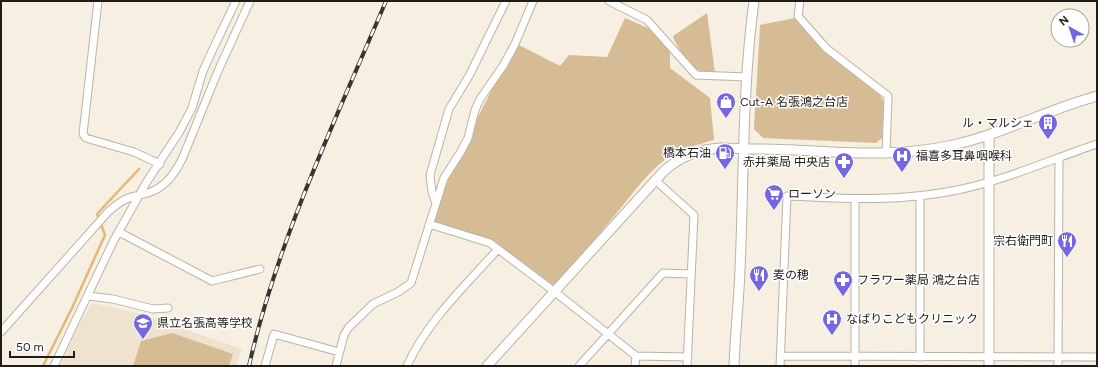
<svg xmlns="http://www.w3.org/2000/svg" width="1098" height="367" viewBox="0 0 1098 367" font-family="Figtree,'Noto Sans JP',sans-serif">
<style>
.built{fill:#efe2cf}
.green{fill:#d5bc95}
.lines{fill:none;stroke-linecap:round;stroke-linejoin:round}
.stream{stroke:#e1b875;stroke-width:2.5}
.minor-casing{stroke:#bbb3a6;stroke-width:9}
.tertiary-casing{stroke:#bbb3a6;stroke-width:11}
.minor{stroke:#fff;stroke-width:7}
.tertiary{stroke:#fff;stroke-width:9}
.rail-casing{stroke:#383530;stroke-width:4}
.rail{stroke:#fff;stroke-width:2.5;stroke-dasharray:8;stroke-linecap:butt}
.labels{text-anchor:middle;stroke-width:3;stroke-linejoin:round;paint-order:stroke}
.poi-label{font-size:12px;fill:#201d19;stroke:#fff;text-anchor:start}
</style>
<rect width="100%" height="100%" fill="#f7efe2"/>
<path class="built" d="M92 303 138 313 242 349 236 366H60L76 331Z"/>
<path class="green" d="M707 13 715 73C709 72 702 72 696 69 689 66 675 44 673 36Z
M625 18 650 29 670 51V68L710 98 714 140C697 145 680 149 666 159 649 171 633 193 620 209 599 235 577 261 554 286L490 240 430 221C456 161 484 101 517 44L560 66 569 55 607 57Z
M795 18 823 51 880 95 884 102 882 138 876 143 763 138 754 129 760 25Z
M172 333 233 354 229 366H133L141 341Z"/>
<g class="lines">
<path class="stream" d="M43 366 72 308 105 235 97 214 139 169"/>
<g class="minor-casing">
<path id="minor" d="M98 1 83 134 86 138 134 152 160 164
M609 1 647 20 696 75 747 77
M800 1 798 16 826 48 888 96 886 154
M655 180 694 215 687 366
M920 196V357
M436 203 432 192 430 175 449 109 469 76 506 1
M429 224 490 243 555 292 636 356 688 357
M119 232 212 281 260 269
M88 296 113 299 153 309 168 308
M1 332 108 212C114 207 119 202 126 199 135 195 146 195 155 190 169 183 177 170 183 157L218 71 250 1
M781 356 1097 357
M54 366 114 240 146 183 180 131 192 108 203 71 213 49 236 1
M265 366 274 334 339 352
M336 366 344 335 349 327 373 304 398 292 411 283 444 178 460 153 468 138 475 110 480 99 503 66 515 44 533 1
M407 366C427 321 466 285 498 249
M579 366 663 273 691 274
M635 366 636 356
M780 366 787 196C846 199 904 202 962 189 1008 179 1052 159 1097 144
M855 366V199
M1058 366 1059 158"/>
</g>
<g class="tertiary-casing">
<path id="tertiary" d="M989 135V366
M487 366 662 173C679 156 698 149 722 148 747 149 771 149 795 150 851 153 898 157 953 145 1003 134 1048 109 1097 96
M734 366C735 334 739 301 740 269 744 180 742 90 754 1"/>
</g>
<use href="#minor" class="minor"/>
<use href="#tertiary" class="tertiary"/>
<g class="rail-casing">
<path id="rail" d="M249 366C277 241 336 119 386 1"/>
</g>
<use href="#rail" class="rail"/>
</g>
<defs>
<g id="shop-pin" transform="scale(1)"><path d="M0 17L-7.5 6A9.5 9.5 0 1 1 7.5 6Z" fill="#7567e2" stroke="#fff"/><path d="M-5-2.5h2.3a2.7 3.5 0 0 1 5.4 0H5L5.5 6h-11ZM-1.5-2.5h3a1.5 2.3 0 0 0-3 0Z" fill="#fff"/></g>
<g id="building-pin" transform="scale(1)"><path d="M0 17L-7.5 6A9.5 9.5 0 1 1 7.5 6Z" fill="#7567e2" stroke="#fff"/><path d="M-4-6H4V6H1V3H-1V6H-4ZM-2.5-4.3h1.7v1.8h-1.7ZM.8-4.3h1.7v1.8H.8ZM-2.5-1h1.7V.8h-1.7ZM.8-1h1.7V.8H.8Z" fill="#fff"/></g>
<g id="fuel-pin" transform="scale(1)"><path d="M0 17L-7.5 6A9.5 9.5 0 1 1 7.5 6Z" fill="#7567e2" stroke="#fff"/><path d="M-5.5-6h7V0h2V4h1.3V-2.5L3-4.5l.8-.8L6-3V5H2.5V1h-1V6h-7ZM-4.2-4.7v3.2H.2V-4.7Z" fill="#fff"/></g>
<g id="hospital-pin" transform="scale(1)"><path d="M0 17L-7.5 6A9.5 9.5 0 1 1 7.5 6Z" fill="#7567e2" stroke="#fff"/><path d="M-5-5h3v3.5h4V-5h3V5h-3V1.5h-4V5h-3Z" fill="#fff"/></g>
<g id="pharmacy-pin" transform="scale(1)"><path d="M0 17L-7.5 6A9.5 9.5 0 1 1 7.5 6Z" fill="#7567e2" stroke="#fff"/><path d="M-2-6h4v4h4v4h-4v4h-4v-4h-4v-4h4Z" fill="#fff"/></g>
<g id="supermarket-pin" transform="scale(1)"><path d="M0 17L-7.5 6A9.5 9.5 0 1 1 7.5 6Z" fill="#7567e2" stroke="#fff"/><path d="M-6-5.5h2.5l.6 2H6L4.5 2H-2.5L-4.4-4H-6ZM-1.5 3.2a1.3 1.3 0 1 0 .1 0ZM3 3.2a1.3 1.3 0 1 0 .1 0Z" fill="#fff"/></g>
<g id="restaurant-pin" transform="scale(1)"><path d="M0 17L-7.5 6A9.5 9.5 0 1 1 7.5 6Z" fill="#7567e2" stroke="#fff"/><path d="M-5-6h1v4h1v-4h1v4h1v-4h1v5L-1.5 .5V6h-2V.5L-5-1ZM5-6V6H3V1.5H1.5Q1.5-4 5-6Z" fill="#fff"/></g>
<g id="school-pin" transform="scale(1)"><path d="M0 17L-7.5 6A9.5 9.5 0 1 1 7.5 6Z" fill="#7567e2" stroke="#fff"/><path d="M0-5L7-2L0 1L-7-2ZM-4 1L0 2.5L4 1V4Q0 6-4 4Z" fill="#fff"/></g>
</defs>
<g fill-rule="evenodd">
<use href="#shop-pin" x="726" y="102"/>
<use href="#building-pin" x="1048" y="123"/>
<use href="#fuel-pin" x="725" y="153"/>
<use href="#hospital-pin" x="902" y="156"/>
<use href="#pharmacy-pin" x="844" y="162"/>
<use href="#supermarket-pin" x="774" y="194"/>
<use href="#restaurant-pin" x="1067" y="241"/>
<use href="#restaurant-pin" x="759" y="275"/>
<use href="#pharmacy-pin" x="843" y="280"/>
<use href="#hospital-pin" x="832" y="319"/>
<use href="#school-pin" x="143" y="323"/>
</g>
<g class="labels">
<g class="poi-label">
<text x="740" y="106">Cut-A 名張鴻之台店</text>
<text x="1034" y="127" text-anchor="end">ル・マルシェ</text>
<text x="711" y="157" text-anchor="end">橋本石油</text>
<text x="916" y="160">福喜多耳鼻咽喉科</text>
<text x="830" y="166" text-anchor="end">赤井薬局 中央店</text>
<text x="788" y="198">ローソン</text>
<text x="1053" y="245" text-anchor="end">宗右衛門町</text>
<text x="773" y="279">麦の穂</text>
<text x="857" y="284">フラワー薬局 鴻之台店</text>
<text x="846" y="323">なばりこどもクリニック</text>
<text x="157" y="327">県立名張高等学校</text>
</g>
</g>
<rect width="1098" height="367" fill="none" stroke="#201d19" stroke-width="4"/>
<g transform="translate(1070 28) rotate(320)"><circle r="19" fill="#ffffff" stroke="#a6a5a3"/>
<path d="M0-3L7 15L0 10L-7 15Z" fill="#7567e2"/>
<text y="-6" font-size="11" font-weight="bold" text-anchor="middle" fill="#201d19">N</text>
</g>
<path d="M10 351v6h64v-6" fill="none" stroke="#201d19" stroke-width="2"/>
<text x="16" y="351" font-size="12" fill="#201d19" stroke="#ffffff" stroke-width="3" paint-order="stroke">50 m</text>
</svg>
